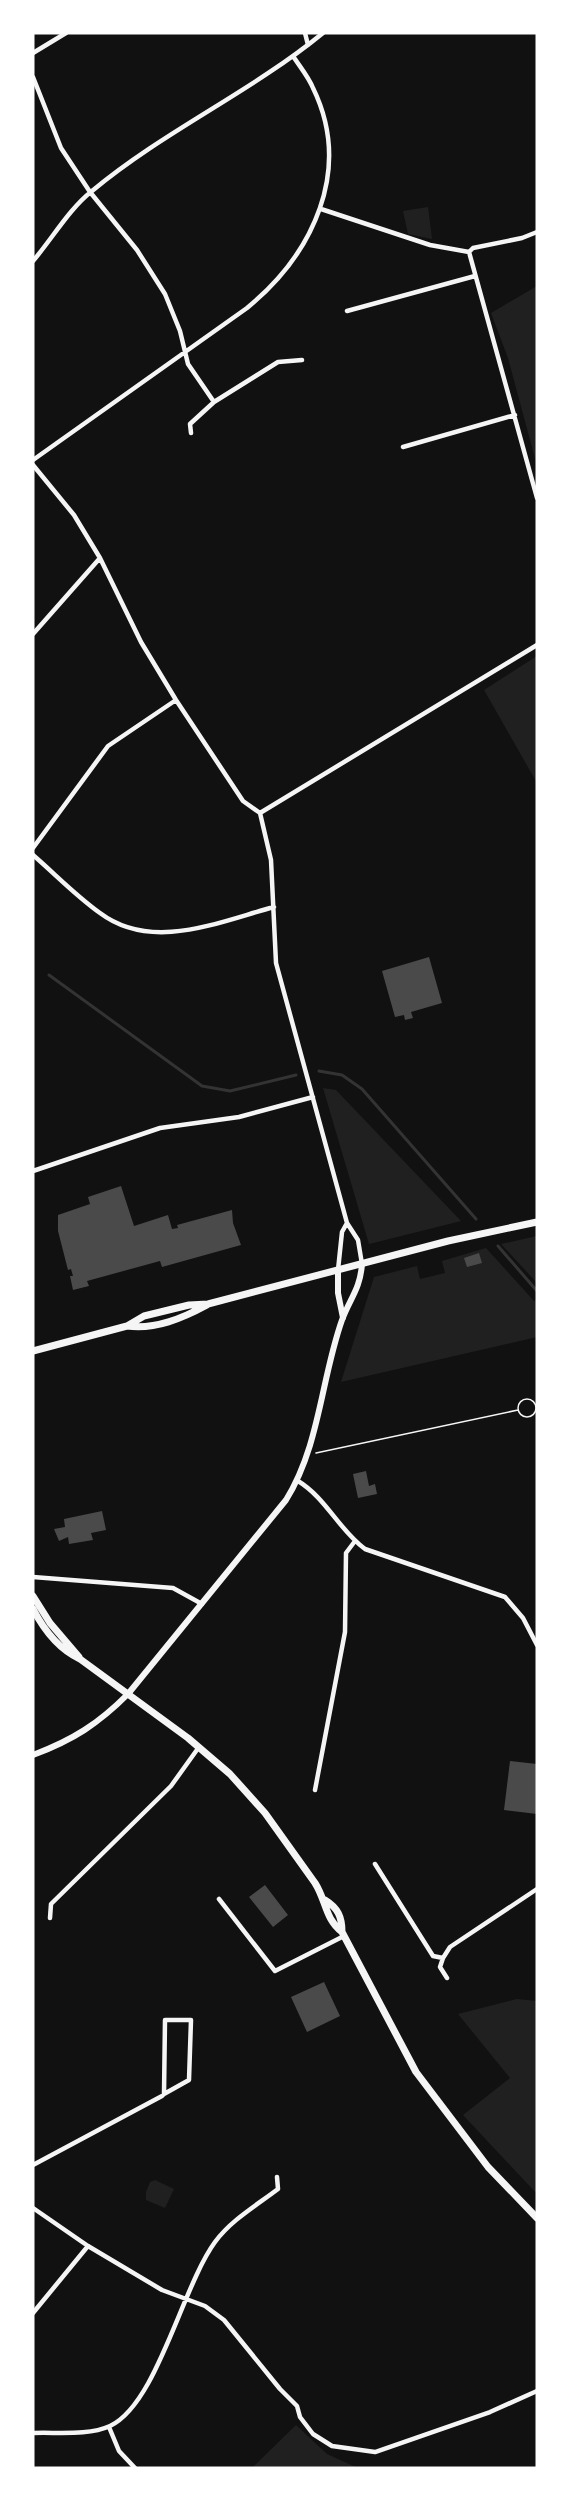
<svg xmlns="http://www.w3.org/2000/svg" width="570" height="2501" viewBox="0 0 570 2501" font-family="'Roboto Condensed',sans-serif">
<style>
.green{fill:#202020}
.lines{fill:none;stroke-linecap:round;stroke-linejoin:round}
.stream{stroke:#333;stroke-width:3}
.building{fill:#4a4a4a}
.path{stroke:#f5f5f5;stroke-width:1.5}
.minor{stroke:#f5f5f5;stroke-width:4.5}
.tertiary{stroke:#f5f5f5;stroke-width:6}
.secondary{stroke:#f5f5f5;stroke-width:7}
</style>
<rect width="100%" height="100%" fill="#111"/>
<path class="green" d="M428 207 432 239 408 234 403 211Z
M537 286V466L508 358 491 313Z
M537 656V783L484 690Z
M323 1088 336 1090 461 1221 369 1244Z
M537 1236V1283L501 1244Z
M486 1248 534 1301 537 1299V1337L341 1382 374 1277 417 1266 420 1279 445 1273 442 1261Z
M517 1999 537 2001V2194L463 2115 510 2078 458 2014Z
M155 2180 174 2189 165 2208 146 2200V2192L150 2182Z
M296 2425 327 2454 358 2468H252Z"/>
<g class="lines">
<path class="stream" d="M49 975 202 1086 230 1091 296 1075
M319 1071 342 1075 362 1089 476 1219
M498 1246 537 1291"/>
</g>
<path class="building" d="M429 957 442 1003 411 1012 413 1018 405 1020 404 1015 395 1017 382 971Z
M121 1186 134 1226 168 1215 172 1229 178 1228 177 1225 232 1210 233 1223 241 1245 162 1267 160 1261 87 1281 89 1286 73 1290 70 1276H73L71 1269 68 1270 58 1231V1215L90 1204 88 1197Z
M479 1253 482 1263 467 1267 464 1258Z
M366 1471 369 1486 375 1484 377 1494 358 1498 353 1474Z
M102 1511 106 1530 91 1533 93 1540 69 1544 68 1537 59 1541 54 1529 65 1527 64 1519Z
M510 1761 537 1764V1814L504 1810Z
M265 1885 288 1915 273 1927 249 1897Z
M324 1982 340 2016 307 2032 291 1997Z"/>
<g class="lines">
<path class="path" d="M518 1408a9 9 0 1 1 18 0a9 9 0 1 1-18 0Z
M316 1453 518 1410"/>
<path class="minor" d="M305 33 308 45
M33 53 66 33
M33 77 61 148 90 192 137 250 165 294 180 331 188 364 214 402
M321 209 430 245 469 252
M469 252 537 498
M469 252 473 248 522 238 537 232
M33 261C52 239 69 209 92 191 164 131 251 92 323 33
M347 311 475 276
M191 433 190 424 214 402 278 362 302 360
M403 447 515 415
M33 460 247 308C313 254 353 170 313 88 308 76 300 67 293 56
M33 465 74 515 100 558 141 642 176 700 243 801 260 813
M33 634 100 558
M260 813 271 860 276 963 347 1223 358 1240 362 1264
M260 813 537 645
M33 848 108 746 176 700
M33 855C55 874 76 896 100 913 152 952 218 922 274 907
M33 1171 160 1128 239 1117 313 1097
M338 1270 342 1232 347 1223
M298 1481C326 1498 339 1530 365 1549L505 1597 523 1618 537 1645
M33 1577 173 1588 202 1604
M315 1790 345 1632 346 1553 355 1541
M375 1864 433 1956 443 1958 450 1947 537 1889
M219 1899 275 1971 344 1936
M50 1918 51 1904 171 1786 199 1747
M443 1958 440 1967 447 1978
M33 2165 162 2096 164 2094 189 2080 191 2020H165L164 2094
M33 2208 88 2246 162 2290 205 2306 224 2320 280 2389 297 2406 300 2417 313 2434 332 2446 375 2452 490 2412 537 2391
M33 2313 88 2246
M109 2427 119 2451 135 2468
M33 2433C57 2432 88 2436 110 2426 157 2404 182 2287 215 2242 231 2220 257 2205 278 2189L277 2177"/>
<path class="tertiary" d="M338 1270V1293L343 1318
M33 1755C73 1740 98 1724 128 1694L286 1500C320 1445 321 1379 342 1320 350 1298 360 1290 362 1264"/>
<path class="secondary" d="M127 1326C155 1330 183 1318 207 1305
M33 1351 127 1326 144 1316 189 1305 208 1304 448 1241 537 1222
M33 1596 50 1623 79 1657
M33 1609C44 1630 58 1649 80 1659L188 1738 230 1774 265 1813 315 1883C326 1900 325 1919 342 1932
M325 1900C338 1908 342 1917 342 1932L416 2072 488 2167 537 2218"/>
</g>
<rect width="570" height="2501" fill="none" stroke="#ffffff" stroke-width="69"/>
</svg>
